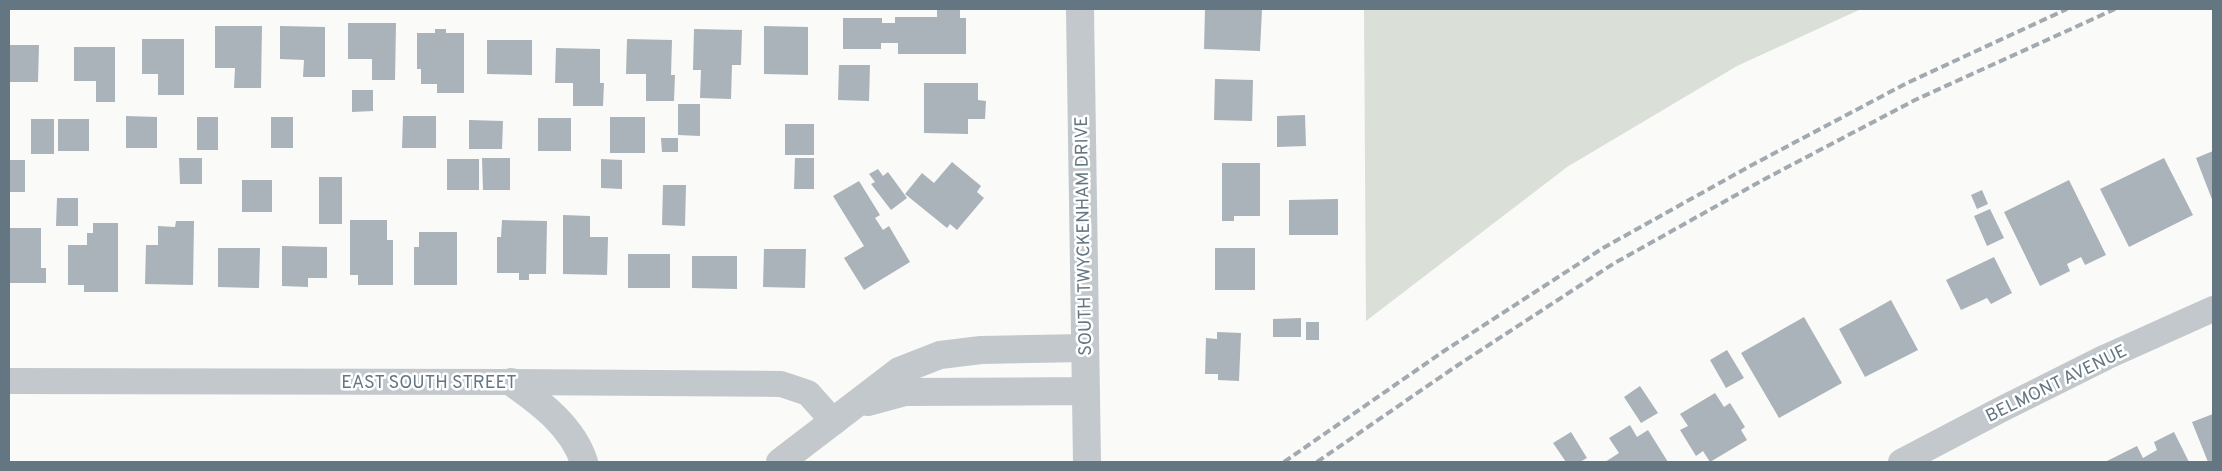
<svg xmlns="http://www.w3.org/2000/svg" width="2222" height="471" viewBox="0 0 2222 471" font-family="Overpass,sans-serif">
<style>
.green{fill:#dadfd7}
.building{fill:#aab3b9}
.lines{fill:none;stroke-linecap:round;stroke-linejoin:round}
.minor{stroke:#c3c8cc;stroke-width:26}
.tertiary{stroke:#c3c8cc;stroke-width:28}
.rail{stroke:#a2aab0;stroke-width:4;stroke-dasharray:8 4;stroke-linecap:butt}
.labels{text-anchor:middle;stroke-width:5;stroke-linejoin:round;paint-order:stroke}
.street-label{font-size:18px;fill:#657683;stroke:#fff}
</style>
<rect width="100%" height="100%" fill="#fafaf8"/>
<path class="green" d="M1364 9H1861L1737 66 1567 167 1366 321Z"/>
<path class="building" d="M937 9H960V18H966V54H898V43H881V49H843V18H882V23H895V17H937Z
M1205 9H1262L1260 51 1204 49Z
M348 23H396L395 80H372V59H348Z
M215 26H262L261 88H234L235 68H215Z
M280 26 325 27V77H303L304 60 280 59Z
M764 26 808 27V75L764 74Z
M435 29H446V33H464V93H437V84H421V69H417V33H435Z
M694 29 742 30 741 65H732L731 99 700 98 701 70H693Z
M142 39H184V95H158V74H142Z
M627 39 672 40 671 75H675L674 101H646V74H626Z
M487 40H532V75L487 74Z
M9 45H39L38 82H9Z
M74 47H115V102H96V81H74Z
M556 48 600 49V83H604L603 106H573V83H555Z
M839 65H870L869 101 838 100Z
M1215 79 1253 80 1252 121 1214 120Z
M924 83H978V100L986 101 985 119H968V134L924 133Z
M352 90H373V111L352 112Z
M678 104H700V136L678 135Z
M1305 115 1306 146 1277 147V116Z
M126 116 157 117V148H126Z
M403 116H436V148H402Z
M197 117H218V150H197Z
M271 117H293V148H271Z
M610 117H645V153H610Z
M538 118H571V151H538Z
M31 119H54V154H31Z
M58 119H89V151H58Z
M469 120 503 121 502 149H469Z
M785 124H814V155H785Z
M661 138H678V152H662Z
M2213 151V202L2196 158Z
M179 158H202V184H180Z
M482 158H510V190H483Z
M795 158H814V189H794Z
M2164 158 2193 215 2129 247 2100 189Z
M447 159H479V190H447Z
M601 159 622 160V189L601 188Z
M9 160H25V192H9Z
M952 162 981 186 977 192 984 198 957 230 950 224 947 228 905 194 922 173 934 183Z
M1222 163H1260V216H1234V221H1222Z
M878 169 883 176 888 172 907 198 891 210 871 184 875 182 869 174Z
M319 177H342V224H319Z
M242 180H272V212H242Z
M2069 180 2106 255 2085 265 2081 257 2067 264 2070 271 2040 286 2004 212Z
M859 181 880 215 875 218 883 230 889 226 910 262 864 290 844 258 864 246 833 196Z
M663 185H686L685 226 662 225Z
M1982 190 1988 204 1977 209 1971 195Z
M57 198H78V226H56Z
M1338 199V235H1289V200Z
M1990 209 2004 238 1987 246 1974 216Z
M563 215 590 216V237H608L607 275 563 274Z
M350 220H387V240H393V285H358V275H350Z
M502 220 547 221 546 274H529V280H519V273H497V237H501Z
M176 221H194L193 285 145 284 146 245H158V226L175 227Z
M93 223H118V292H84V285H68V245H87V233H93Z
M9 228H41V268H46V283H9Z
M419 232H457V285H414V247H419Z
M282 246 327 247V278H308V287L282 286Z
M218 248H260L259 288 218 287Z
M1215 248H1255V290H1215Z
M764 249H806L805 288 763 287Z
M628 254H670V288H628Z
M692 256H737V289L692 288Z
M1994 257 2012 293 1991 304 1987 298 1961 310 1946 280Z
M1891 300 1918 350 1865 377 1839 329Z
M1804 317 1842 383 1779 418 1741 353Z
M1301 318V337H1273V319Z
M1306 322H1319V340H1306Z
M1217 332 1241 333 1239 381 1218 380V374H1205L1206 338 1217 339Z
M1727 350 1744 378 1726 388 1710 360Z
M1640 386 1658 413 1641 423 1624 397Z
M1715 393 1724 407 1730 403 1745 427 1741 430 1747 440 1710 462 1703 451 1696 456 1680 430 1688 426 1680 414Z
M2213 414V462H2208L2192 422Z
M1630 425 1637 437 1648 430 1668 462H1605L1619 453 1609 438Z
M1571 432 1587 458 1580 462H1566L1553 443Z
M2174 432 2189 462 2107 461 2137 446 2143 458 2157 450 2154 442Z"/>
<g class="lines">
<path class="minor" d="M9 381 511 382 781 384 808 393 834 422
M1901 462 2002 409 2106 357 2213 309"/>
<path class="tertiary" d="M1080 9 1087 462
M511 382C540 402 573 427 584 462
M868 402 905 392 1086 391
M780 462 899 371 940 355 981 350 1085 348"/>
<path class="rail" d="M1284 462 1444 351 1603 248 1752 165 1907 83 2067 9
M1317 462 1455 367 1613 264 1761 181 1915 100 2115 9"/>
</g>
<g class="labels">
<g class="street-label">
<text transform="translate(1083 236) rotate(-91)" y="6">SOUTH TWYCKENHAM DRIVE</text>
<text x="429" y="388">EAST SOUTH STREET</text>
<text transform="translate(2056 383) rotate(-26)" y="6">BELMONT AVENUE</text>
</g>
</g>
<rect width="2222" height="471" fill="none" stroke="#657683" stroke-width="20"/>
</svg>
